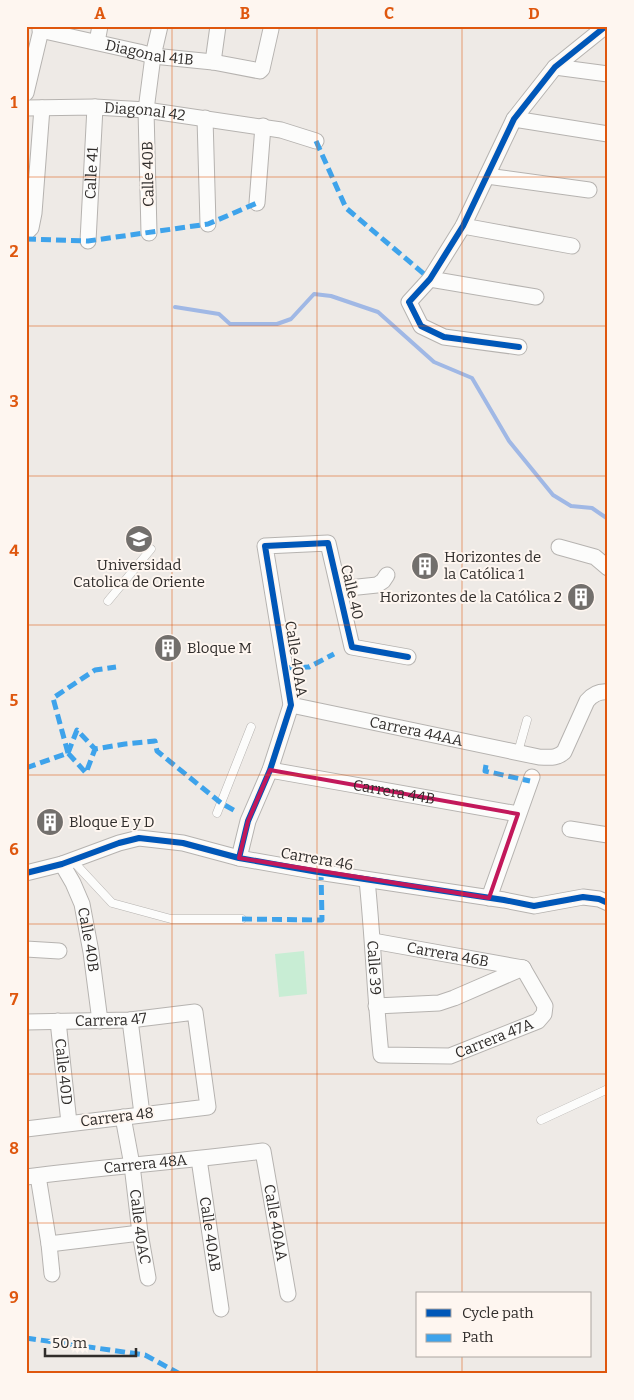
<svg xmlns="http://www.w3.org/2000/svg" width="634" height="1400" viewBox="0 0 634 1400" font-family="Bitter,serif">
<style>
.green{fill:#c8edd4}
.lines{fill:none;stroke-linecap:round;stroke-linejoin:round}
.stream{stroke:#a0b8e5;stroke-width:4}
.service-casing{stroke:#b6b3b0;stroke-width:9}
.minor-casing{stroke:#b6b3b0;stroke-width:17}
.service{stroke:#fcfcfb;stroke-width:8}
.minor{stroke:#fcfcfb;stroke-width:15}
.quiet{stroke:#3ea3eb;stroke-width:5;stroke-dasharray:10 5;stroke-linecap:butt}
.cycleway-casing{stroke:#fef6f0;stroke-width:9}
.cycleway{stroke:#0057b8;stroke-width:6}
.marked{fill:none;stroke:#c2185b;stroke-width:4;stroke-linejoin:round}
.grid{fill:none;stroke:#df570e;stroke-width:1;stroke-opacity:0.55}
.labels{text-anchor:middle;stroke-width:4;stroke-linejoin:round;paint-order:stroke}
.street-label{font-size:15px;fill:#302d2b;stroke:#fef6f0}
.poi-label{font-size:15px;fill:#302d2b;stroke:#fef6f0;text-anchor:start}
.neatline{fill:none;stroke:#df570e;stroke-width:2}
.grid-label{font-size:16px;text-anchor:middle;font-weight:bold;fill:#df570e}
</style>
<rect width="100%" height="100%" fill="#eeeae6"/>
<path class="green" d="M304 951 307 994 279 997 275 954Z"/>
<g class="lines">
<path class="stream" d="M175 307 219 314 230 324H277L291 319 314 294 331 296 378 312 434 362 472 378 509 441 553 495 571 506 592 508 608 519"/>
<g class="service-casing">
<path id="service" d="M108 601 151 549
M518 752 527 720
M217 813 251 727
M72 860 112 903 171 919H242
M541 1120 608 1089"/>
</g>
<g class="minor-casing">
<g id="minor">
<path id="s1" d="M40 30 139 52 153 56 213 62 260 71 262 69 271 29"/>
<path d="M97 42 100 26"/>
<path d="M213 62 218 26"/>
<path d="M555 67 608 74"/>
<path d="M26 93 42 26"/>
<path id="s2" d="M26 108 95 107 146 110 281 130 316 141"/>
<path d="M205 118 208 224"/>
<path d="M514 119 608 134"/>
<path d="M487 176 589 190"/>
<path d="M257 203 263 126"/>
<path d="M463 226 572 246"/>
<path d="M26 233 31 228 34 213 42 108"/>
<path d="M149 233 146 110 153 56 160 26"/>
<path id="s3" d="M88 241 95 107"/>
<path d="M430 279 536 297"/>
<path d="M519 347 444 337 421 326 409 302 430 279 463 226 514 119 555 67 606 26"/>
<path d="M559 547 595 557 608 568"/>
<path d="M339 589 377 585 383 581 387 575"/>
<path id="s4" d="M291 705 539 757C549 757 556 759 564 752L587 701C593 694 599 691 608 692"/>
<path id="s5" d="M270 770 518 814"/>
<path d="M570 829 608 835"/>
<path d="M239 858 248 821 270 770 291 705 265 546 328 543 352 647 408 657"/>
<path id="s6" d="M62 864 73 883 82 904 91 952 100 1021"/>
<path d="M26 873 62 864 119 843 139 838 183 843 239 858 318 872 504 900 534 906 583 897 599 899 608 903"/>
<path id="s7" d="M367 880C373 938 375 997 381 1055L450 1056 538 1021 544 1014 545 1006 523 968"/>
<path d="M489 898 532 777"/>
<path id="s8" d="M373 941 523 968"/>
<path d="M26 949 59 951"/>
<path d="M376 1006 439 1003 454 998 523 968"/>
<path d="M130 1020 142 1114"/>
<path id="s9" d="M58 1021 69 1123"/>
<path id="s10" d="M26 1022 130 1020 195 1012 208 1107 26 1129"/>
<path id="s11" d="M123 1117 132 1165 140 1233 148 1278"/>
<path id="s12" d="M199 1159 221 1309"/>
<path d="M38 1176 49 1244 52 1274"/>
<path id="s13" d="M26 1177C105 1167 184 1161 263 1151L288 1294"/>
<path d="M49 1244 140 1233"/>
</g>
</g>
<use href="#service" class="service"/>
<use href="#minor" class="minor"/>
<path class="quiet" d="M316 141 346 208 430 279
M26 239 88 241 208 224 257 203
M285 668 309 667 334 654
M68 753 53 698 95 670 116 667
M68 753 77 730 95 749
M486 765 485 771 530 781
M26 768 68 753 86 773 95 749 125 744 155 741 157 751 221 803 237 812
M242 919 322 920 321 872
M26 1338 145 1355 180 1374"/>
<g class="cycleway-casing">
<path id="cycleway" d="M519 347 444 337 421 326 409 302 430 279 463 226 514 119 555 67 606 26
M239 858 248 821 270 770 291 705 265 546 328 543 352 647 408 657
M26 873 62 864 119 843 139 838 183 843 239 858 318 872 504 900 534 906 583 897 599 899 608 903"/>
</g>
<use href="#cycleway" class="cycleway"/>
</g>
<path class="marked" d="M270 770 518 814 489 898 239 858 248 821Z"/>
<path class="grid" d="M172 26V1374M317 26V1374M462 26V1294M26 177H608M26 326H608M26 476H608M26 625H608M26 775H608M26 924H608M26 1074H608M26 1223H608M462 1356V1374"/>
<defs>
<g id="university-disc" transform="scale(1.4375)"><circle r="9.5" fill="#726f6c" stroke="#fef6f0"/><path d="M0-5L7-2L0 1L-7-2ZM-4 1L0 2.5L4 1V4Q0 6-4 4Z" fill="#fff"/></g>
<g id="building-disc" transform="scale(1.4375)"><circle r="9.5" fill="#726f6c" stroke="#fef6f0"/><path d="M-4-6H4V6H1V3H-1V6H-4ZM-2.5-4.3h1.7v1.8h-1.7ZM.8-4.3h1.7v1.8H.8ZM-2.5-1h1.7V.8h-1.7ZM.8-1h1.7V.8H.8Z" fill="#fff"/></g>
</defs>
<g fill-rule="evenodd">
<use href="#university-disc" x="139" y="539"/>
<use href="#building-disc" x="425" y="566"/>
<use href="#building-disc" x="581" y="597"/>
<use href="#building-disc" x="168" y="648"/>
<use href="#building-disc" x="50" y="822"/>
</g>
<g class="labels">
<g class="street-label">
<text dy="5" stroke="none"><textPath href="#s1" startOffset="112">Diagonal 41B</textPath></text>
<text dy="5" stroke="none"><textPath href="#s2" startOffset="119">Diagonal 42</textPath></text>
<text dy="5" stroke="none"><textPath href="#s3" startOffset="68">Calle 41</textPath></text>
<text transform="translate(148 174) rotate(-91)" y="5">Calle 40B</text>
<text transform="translate(352 592) rotate(77)" y="5">Calle 40</text>
<text transform="translate(296 659) rotate(81)" y="5">Calle 40AA</text>
<text dy="5" stroke="none"><textPath href="#s4" startOffset="128">Carrera 44AA</textPath></text>
<text dy="5" stroke="none"><textPath href="#s5" startOffset="126">Carrera 44B</textPath></text>
<text transform="translate(317 859) rotate(10)" y="5">Carrera 46</text>
<text dy="5" stroke="none"><textPath href="#s6" startOffset="81">Calle 40B</textPath></text>
<text dy="5" stroke="none"><textPath href="#s8" startOffset="76">Carrera 46B</textPath></text>
<text dy="5" stroke="none"><textPath href="#s7" startOffset="88">Calle 39</textPath></text>
<text dy="5" stroke="none"><textPath href="#s10" startOffset="85">Carrera 47</textPath></text>
<text dy="5" stroke="none"><textPath href="#s7" startOffset="292">Carrera 47A</textPath></text>
<text dy="5" stroke="none"><textPath href="#s9" startOffset="51">Calle 40D</textPath></text>
<text transform="translate(117 1117) rotate(-7)" y="5">Carrera 48</text>
<text dy="5" stroke="none"><textPath href="#s13" startOffset="120">Carrera 48A</textPath></text>
<text dy="5" stroke="none"><textPath href="#s13" startOffset="311">Calle 40AA</textPath></text>
<text dy="5" stroke="none"><textPath href="#s11" startOffset="111">Calle 40AC</textPath></text>
<text dy="5" stroke="none"><textPath href="#s12" startOffset="76">Calle 40AB</textPath></text>
</g>
<g class="poi-label">
<text x="444" y="562">Horizontes de<tspan x="444" dy="17">la Católica 1</tspan></text>
<text x="139" y="570" text-anchor="middle">Universidad<tspan x="139" dy="17">Catolica de Oriente</tspan></text>
<text x="562" y="602" text-anchor="end">Horizontes de la Católica 2</text>
<text x="187" y="653">Bloque M</text>
<text x="69" y="827">Bloque E y D</text>
</g>
</g>
<rect width="634" height="1400" fill="none" stroke="#fef6f0" stroke-width="55"/>
<rect x="416" y="1292" width="175" height="65" fill="#fef6f0" stroke="#aca6a1"/>
<rect x="426" y="1309" width="25" height="8" fill="#0057b8" stroke="#aca6a1"/>
<text x="462" y="1318" font-size="15" fill="#302d2b">Cycle path</text>
<rect x="426" y="1334" width="25" height="8" fill="#3ea3eb" stroke="#aca6a1"/>
<text x="462" y="1342" font-size="15" fill="#302d2b">Path</text>
<path d="M45 1348v8h91v-8" fill="none" stroke="#302d2b" stroke-width="2.5"/>
<text x="52" y="1348" font-size="15" fill="#302d2b" stroke="#fef6f0" stroke-width="4" paint-order="stroke">50 m</text>
<rect x="28" y="28" width="578" height="1344" class="neatline"/>
<g class="grid-label">
<text x="100" y="19">A</text>
<text x="245" y="19">B</text>
<text x="389" y="19">C</text>
<text x="534" y="19">D</text>
<text x="14" y="108">1</text>
<text x="14" y="257">2</text>
<text x="14" y="407">3</text>
<text x="14" y="556">4</text>
<text x="14" y="706">5</text>
<text x="14" y="855">6</text>
<text x="14" y="1005">7</text>
<text x="14" y="1154">8</text>
<text x="14" y="1303">9</text>
</g>
</svg>
